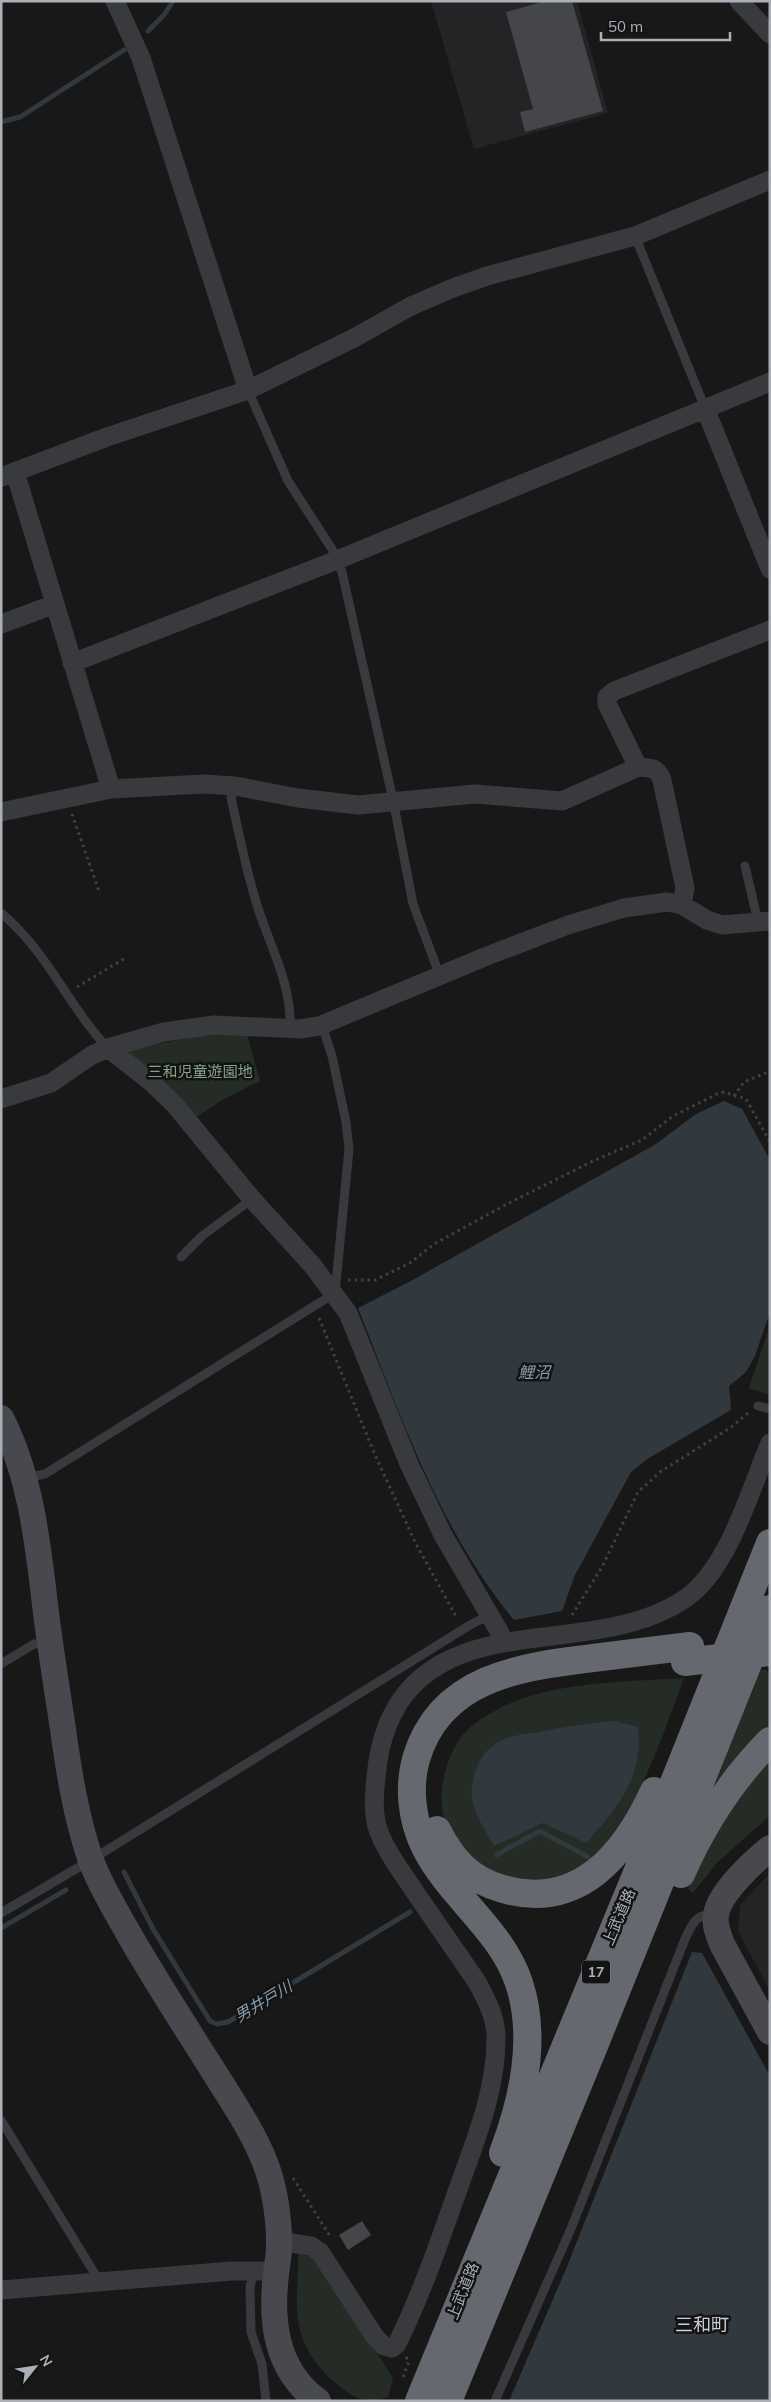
<svg xmlns="http://www.w3.org/2000/svg" width="771" height="2402" viewBox="0 0 771 2402" font-family="Mulish,'Noto Sans JP',sans-serif">
<style>
.built{fill:#242426}
.green{fill:#242c25}
.water{fill:#31393f}
.lines{fill:none;stroke-linecap:round;stroke-linejoin:round}
.stream{stroke:#31393f;stroke-width:5}
.building{fill:#454649}
.path{stroke:#3f4145;stroke-width:3;stroke-dasharray:2.5 4;stroke-linecap:butt}
.lane{stroke:#393a3e;stroke-width:9}
.street{stroke:#393a3e;stroke-width:19}
.secondary{stroke:#47494e;stroke-width:26}
.highway{stroke:#65686f;stroke-width:28}
.highway-bridge{stroke:#65686f;stroke-width:28}
.labels{text-anchor:middle;stroke-width:5;stroke-linejoin:round;paint-order:stroke}
.shield{fill:#131314;stroke:#7d8187;stroke-width:1}
.shield-label{font-size:14px;font-weight:bold;fill:#abb0b8}
.park-label{font-size:15px;fill:#84a284;stroke:#131314}
.street-label{font-size:15px;fill:#abb0b8;stroke:#131314}
.water-label{font-size:16px;font-style:italic;fill:#859eb0;stroke:#131314}
.quarter-label{font-size:18px;fill:#ccced5;stroke:#131314}
</style>
<rect width="100%" height="100%" fill="#181819"/>
<path class="built" d="M431 1H577L608 113 474 149Z
M770 1873V1991L738 1931 740 1905Z"/>
<path class="green" d="M218 1034H247L260 1081 222 1100 194 1119 126 1051 192 1037Z
M770 1325V1395L749 1388Z
M761 1670H766L770 1674V1731L710 1794Z
M684 1678C668 1722 631 1828 597 1856 547 1897 484 1884 450 1832 433 1804 444 1760 462 1736 472 1723 489 1714 502 1707 554 1681 627 1682 684 1678Z
M770 1756V1815L717 1863 693 1893 688 1889 719 1823Z
M298 2253 316 2258 393 2378 388 2397C375 2402 360 2401 349 2393 323 2376 302 2351 298 2319 295 2299 299 2273 298 2253Z"/>
<path class="water" d="M724 1101 742 1109 770 1160V1312L755 1356 746 1372 729 1386 731 1410 649 1458 631 1472 575 1575 562 1611 514 1620C440 1531 400 1414 358 1308L409 1282 656 1144 696 1114Z
M615 1721 638 1727C644 1778 617 1808 586 1843L543 1823 494 1846C486 1831 474 1815 472 1798 470 1776 481 1749 502 1740 513 1735 527 1734 539 1732 564 1727 589 1723 615 1721Z
M692 1952 702 1953 770 2076V2401H509L566 2269Z"/>
<g class="lines">
<path class="stream" d="M148 31 164 15 173 1
M1 122 20 117 124 50
M496 1855 540 1831 588 1857
M124 1872 153 1929 210 2021 217 2024 228 2022 410 1912
M1 1928 66 1890"/>
</g>
<path class="building" d="M545 1H572L603 111 525 132 520 112 533 109 506 12Z
M362 2221 371 2235 348 2250 339 2235Z"/>
<g class="lines">
<path class="path" d="M72 814 100 894
M77 987 127 957
M734 1096 744 1082 770 1071
M348 1280H375L410 1263 434 1244 509 1203 593 1161 642 1140 673 1116 719 1093 724 1092 746 1099 770 1142
M319 1318 375 1455 416 1544 457 1618
M572 1615 602 1567 638 1492 660 1472 730 1428 748 1413
M293 2178 330 2236
M403 2377 409 2361 406 2357"/>
<path class="lane" d="M635 236 705 408
M248 390 288 481 332 549 342 572 393 800 413 904 440 976
M235 786 231 798C240 837 247 877 260 914 273 952 292 988 290 1029
M745 866 756 913 755 923
M1 913C49 953 67 1005 108 1048
M181 1257 202 1236 252 1199
M758 1406 770 1409
M25 1478 45 1474 335 1293 349 1149 346 1122 332 1056 322 1025
M1 1664 34 1644 48 1643
M1 1913 91 1860 470 1625 490 1615
M1 2120 95 2274 97 2282
M254 2271 250 2287 251 2332 262 2364 266 2401
M495 2401 570 2231 685 1939C692 1924 696 1913 714 1915"/>
<path class="street" d="M115 1 141 58 248 390
M739 1 770 34
M705 408 770 569
M15 472 111 789
M1 477 107 437 248 390 354 338 411 306 453 288 487 276 635 236 770 180
M1 624 55 604
M72 663 337 560 770 382
M638 767 607 704V697L614 691 770 630
M1 812 111 789 203 784 235 786 298 798 358 805 475 794 562 801 638 767C651 768 657 767 662 780L685 888 682 905
M108 1048 150 1081 175 1105 252 1199 313 1266 348 1313 409 1464 443 1535 500 1633 503 1643
M1 1099 51 1083 92 1055 108 1048 164 1032 214 1025 300 1029 319 1026 487 956 568 925 624 908 667 902 682 905 707 920 722 925 770 921
M278 2241 311 2246 320 2252 375 2337 384 2346 392 2348 397 2344C421 2295 439 2243 457 2192 475 2141 497 2090 496 2035 495 2015 486 1999 477 1982 457 1953 437 1924 417 1895 405 1876 390 1858 381 1837 372 1818 374 1797 376 1777 383 1697 425 1657 503 1643 562 1632 634 1634 686 1598 729 1568 750 1490 770 1443
M1 2290 232 2271H276"/>
<path class="secondary" d="M1 1418C32 1479 38 1546 46 1613 51 1652 57 1690 63 1729 69 1773 76 1816 90 1858 99 1883 113 1906 126 1929 156 1982 189 2032 221 2083 239 2112 260 2143 270 2177 277 2201 282 2241 277 2266 270 2316 273 2368 318 2401
M770 1848C753 1862 719 1893 716 1915 714 1926 719 1936 723 1946L770 2032"/>
<path class="highway" d="M437 1830C452 1860 470 1880 503 1889 579 1911 625 1854 654 1791
M681 1874C703 1824 732 1779 770 1741
M503 2153C523 2101 537 2037 519 1983 501 1929 450 1897 425 1847 412 1821 408 1788 416 1759 440 1677 520 1667 593 1658 625 1654 658 1650 690 1646
M419 2401 665 1805 770 1543
M448 2401 594 2046 770 1609"/>
<path class="highway-bridge" d="M685 1662 770 1652"/>
</g>
<g class="labels">
<rect class="shield" x="582" y="1960.5" width="28" height="23" rx="4"/>
<g class="shield-label">
<text x="596" y="1977">17</text>
</g>
<g class="park-label">
<text x="200" y="1077">三和児童遊園地</text>
</g>
<g class="street-label">
<text transform="translate(619 1917) rotate(-67)" y="5">上武道路</text>
<text transform="translate(463 2291) rotate(-68)" y="5">上武道路</text>
</g>
<g class="water-label">
<text x="534" y="1378">鯉沼</text>
<text transform="translate(263 2001) rotate(-31)" y="6">男井戸川</text>
</g>
<g class="quarter-label">
<text x="702" y="2331">三和町</text>
</g>
</g>
<rect width="771" height="2402" fill="none" stroke="#abb0b8" stroke-width="5"/>
<g transform="translate(35 2367) rotate(60)" stroke="#131314" stroke-width="4" paint-order="stroke">
<path d="M0-4L9 19L0 12L-9 19Z" fill="#abb0b8"/>
<text y="-8" font-size="14" font-weight="bold" text-anchor="middle" fill="#abb0b8">N</text>
</g>
<path d="M601 32v8h129v-8" fill="none" stroke="#abb0b8" stroke-width="2.5"/>
<text x="608" y="32" font-size="15" fill="#abb0b8" stroke="#131314" stroke-width="4" paint-order="stroke">50 m</text>
</svg>
